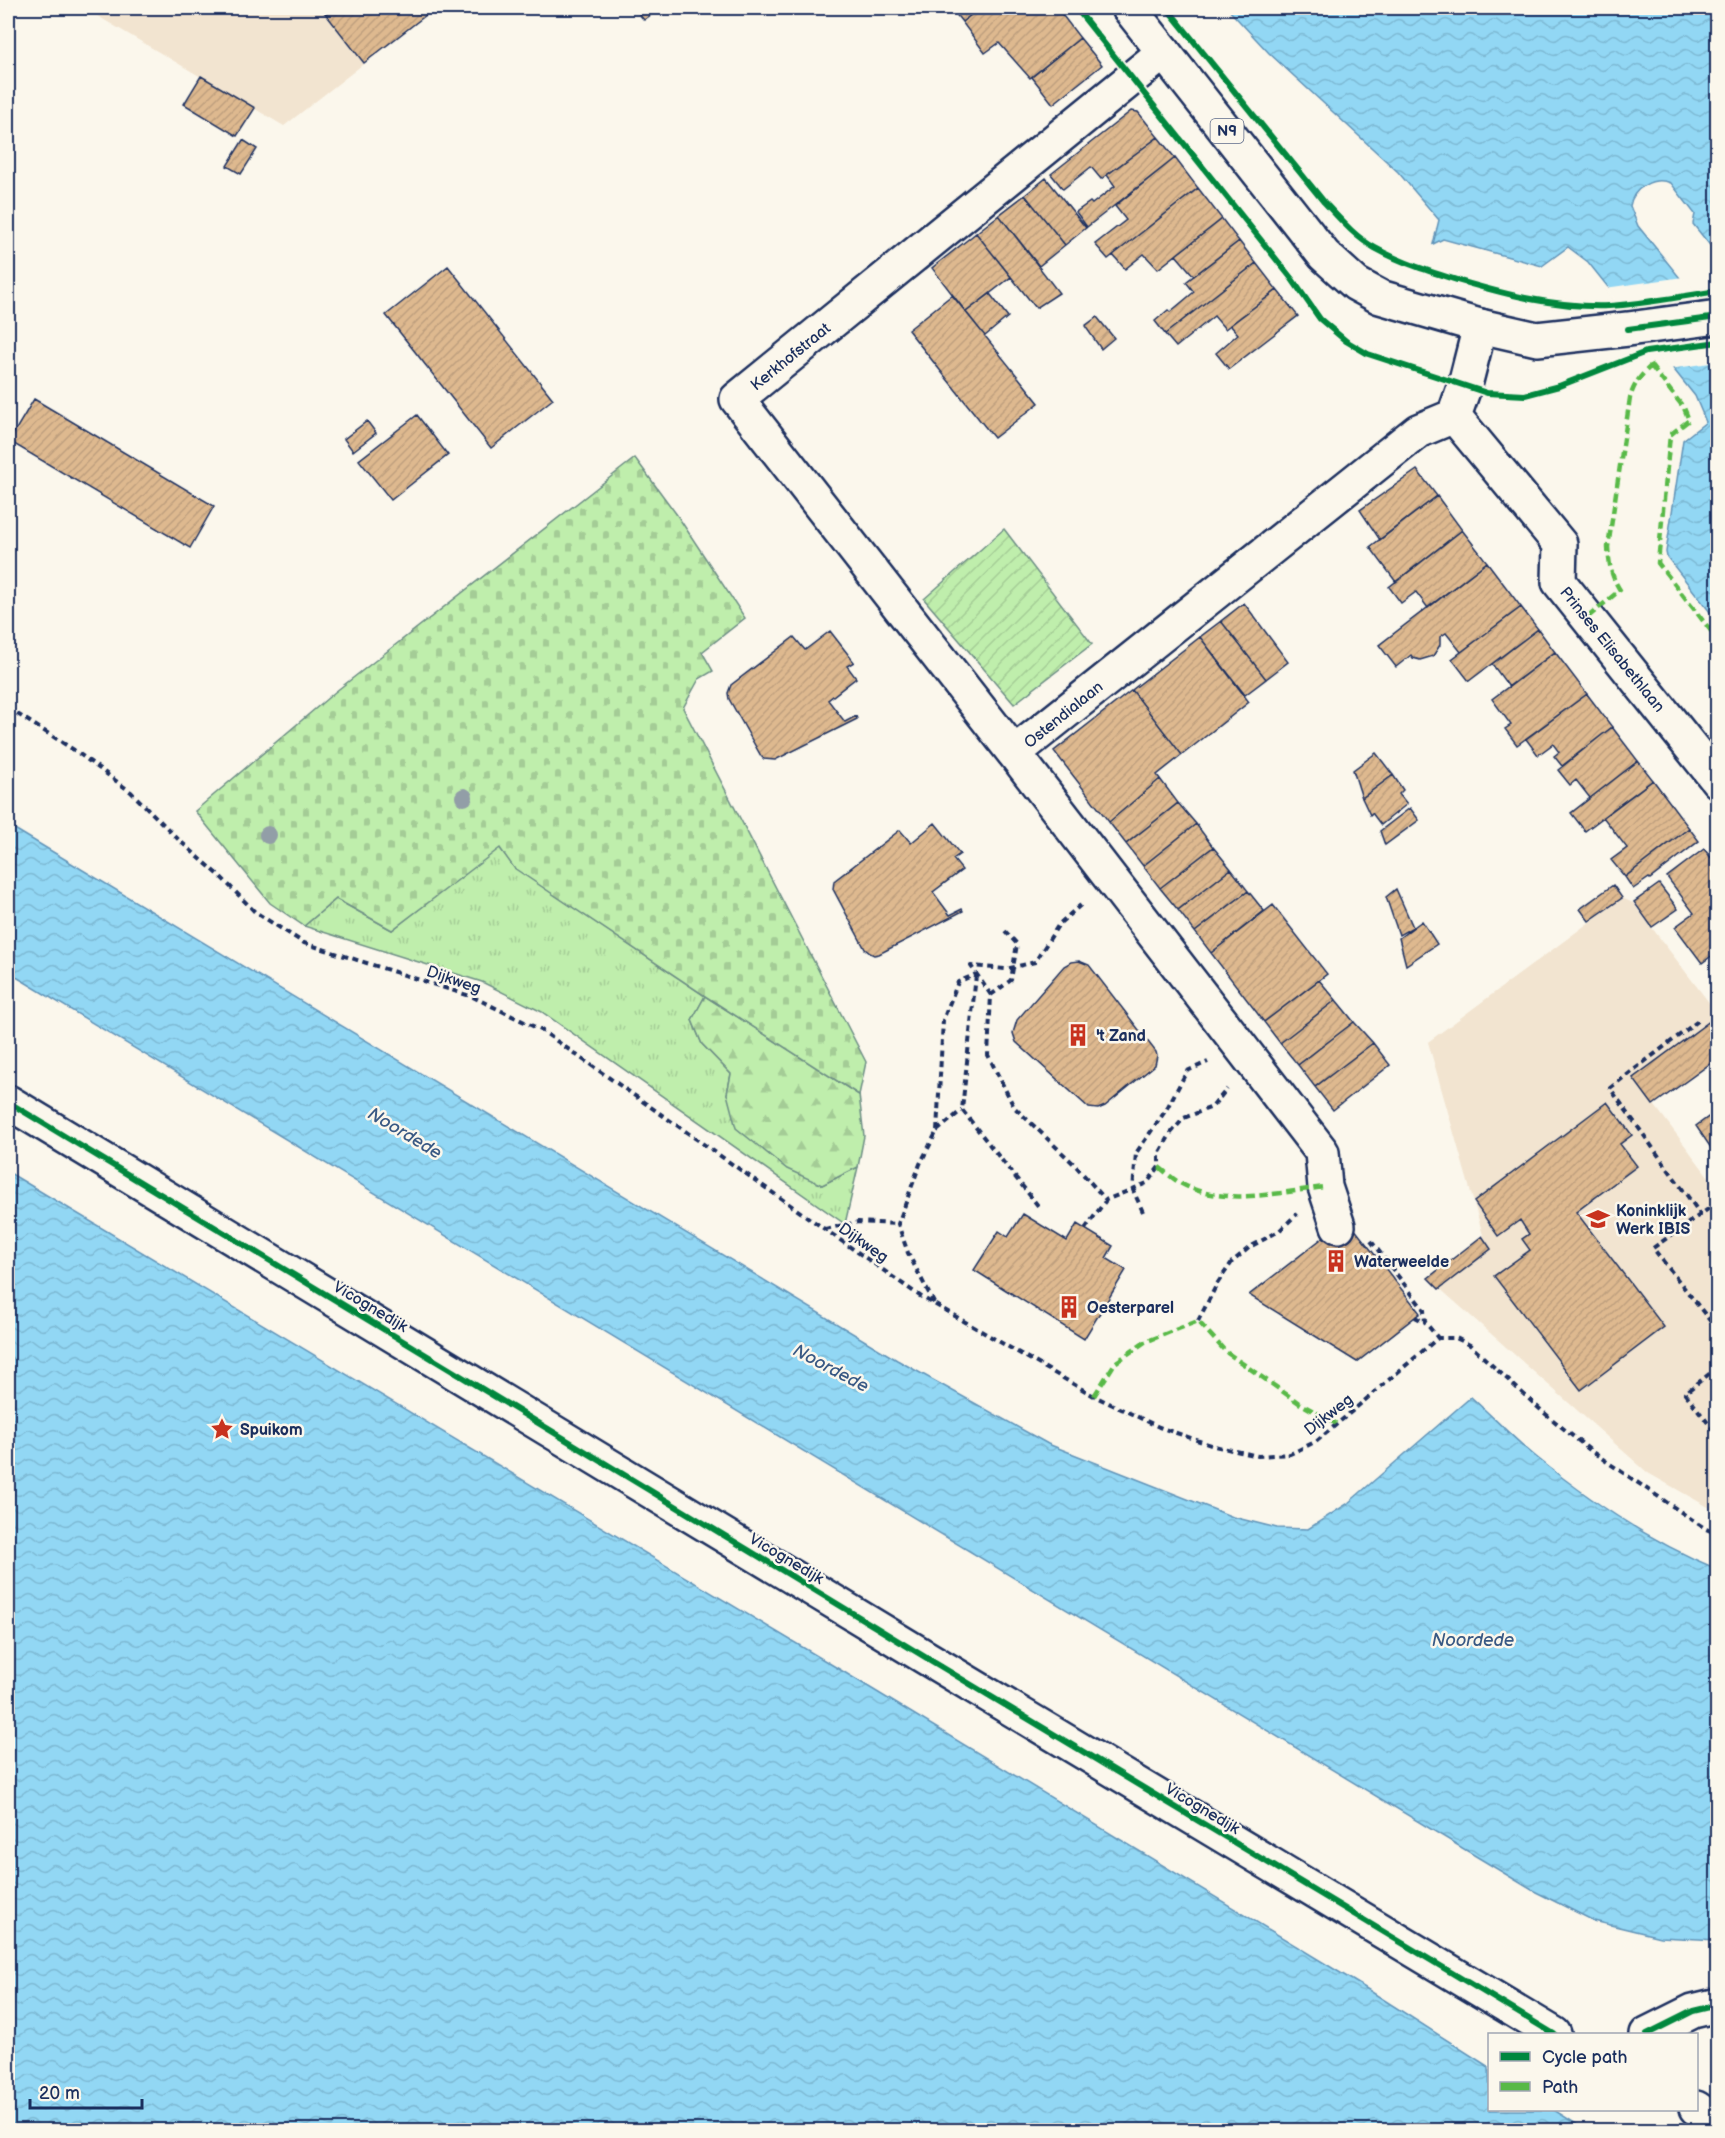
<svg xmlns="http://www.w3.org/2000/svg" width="1725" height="2138" viewBox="0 0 1725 2138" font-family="'Balsamiq Sans',sans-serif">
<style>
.built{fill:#f2e4d0}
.grass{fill:url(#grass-tufts);stroke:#6d8e85;stroke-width:1.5}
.forest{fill:url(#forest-firs);stroke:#6d8e85;stroke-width:1.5}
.cemetery{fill:url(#cemetery-stones);stroke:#6d8e85;stroke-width:1.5}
.garden{fill:url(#garden-furrows);stroke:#6d8e85;stroke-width:1.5}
.water{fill:url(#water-waves);stroke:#6294b8;stroke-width:1.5}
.pier{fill:#fbf7ec}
.building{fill:url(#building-hatch);stroke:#1b2f5e;stroke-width:1.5}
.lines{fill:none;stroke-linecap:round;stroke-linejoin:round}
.minor-casing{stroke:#1b2f5e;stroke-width:38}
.major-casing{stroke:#1b2f5e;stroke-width:38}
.path{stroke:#1b2f5e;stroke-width:4;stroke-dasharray:6 4.5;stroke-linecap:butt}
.minor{stroke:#fbf7ec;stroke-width:33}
.major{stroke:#fbf7ec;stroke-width:33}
.quiet{stroke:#58b947;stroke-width:4.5;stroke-dasharray:9 4.5;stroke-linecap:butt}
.cycleway-casing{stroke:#fbf7ec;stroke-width:10}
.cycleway{stroke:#00873e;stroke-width:6}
.tree{fill:#929ea7}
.labels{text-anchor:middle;stroke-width:5;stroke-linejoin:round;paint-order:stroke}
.shield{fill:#fbf7ec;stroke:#5e6b89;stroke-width:1.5}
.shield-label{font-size:15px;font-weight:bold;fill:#1b2f5e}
.street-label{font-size:16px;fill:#1b2f5e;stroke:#fbf7ec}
.poi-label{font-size:16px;font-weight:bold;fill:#1b2f5e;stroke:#fbf7ec;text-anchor:start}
.water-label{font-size:18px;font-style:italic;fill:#395984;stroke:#fbf7ec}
</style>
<defs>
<pattern id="grass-tufts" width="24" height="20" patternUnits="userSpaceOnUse" patternTransform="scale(1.5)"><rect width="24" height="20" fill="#bfeeac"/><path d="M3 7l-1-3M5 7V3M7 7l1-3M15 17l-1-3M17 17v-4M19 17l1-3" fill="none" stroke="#a4cc96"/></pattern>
<pattern id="forest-firs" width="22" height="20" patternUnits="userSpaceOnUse" patternTransform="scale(1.5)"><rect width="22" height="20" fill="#bfeeac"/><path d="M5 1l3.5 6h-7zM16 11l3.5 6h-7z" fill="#a4cc96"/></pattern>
<pattern id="cemetery-stones" width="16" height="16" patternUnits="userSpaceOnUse" patternTransform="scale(1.5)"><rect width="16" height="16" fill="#bfeeac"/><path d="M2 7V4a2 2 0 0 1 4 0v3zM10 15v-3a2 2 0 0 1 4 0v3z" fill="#a4cc96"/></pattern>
<pattern id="garden-furrows" width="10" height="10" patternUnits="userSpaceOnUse" patternTransform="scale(1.5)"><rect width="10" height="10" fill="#bfeeac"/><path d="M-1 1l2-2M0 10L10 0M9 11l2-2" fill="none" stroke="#a4cc96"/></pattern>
<pattern id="water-waves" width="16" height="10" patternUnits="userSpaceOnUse" patternTransform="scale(1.5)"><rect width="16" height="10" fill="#92d7f4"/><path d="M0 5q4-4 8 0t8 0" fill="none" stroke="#7db9d4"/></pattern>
<pattern id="building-hatch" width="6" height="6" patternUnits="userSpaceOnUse" patternTransform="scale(1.5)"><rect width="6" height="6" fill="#deb98f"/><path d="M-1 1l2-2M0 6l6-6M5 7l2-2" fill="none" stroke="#be9f7e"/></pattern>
</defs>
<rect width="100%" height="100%" fill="#fbf7ec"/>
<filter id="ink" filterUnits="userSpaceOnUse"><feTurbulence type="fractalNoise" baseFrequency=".0167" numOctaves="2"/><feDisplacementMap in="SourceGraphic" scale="12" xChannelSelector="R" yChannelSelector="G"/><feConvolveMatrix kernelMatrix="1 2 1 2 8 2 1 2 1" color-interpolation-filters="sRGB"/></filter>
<g filter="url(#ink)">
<path class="built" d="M84 8H435L284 126Z
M1622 898 1633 903 1717 1013V1015L1634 1078 1711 1180 1717 1176V1512L1648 1473 1428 1278 1483 1235 1428 1042Z"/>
<path class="grass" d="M499 847 515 868 705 996 692 1020 702 1044 731 1074 727 1094 822 1185 858 1167 845 1224 542 1012 482 982 304 926 336 899 392 930Z"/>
<path class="forest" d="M705 996 859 1095 864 1136 858 1167 822 1185 787 1169 736 1128 727 1094 731 1074 702 1044 692 1020Z"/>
<path class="cemetery" d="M635 458 677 515 745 618 702 652 713 671 699 679 683 708 866 1062 859 1095 705 996 514 868 500 848 392 930 336 899 304 926 270 903 195 811 335 692Z"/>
<path class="garden" d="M1004 529 1092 644 1014 704 924 599Z"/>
<path class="water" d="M1227 8H1717V254L1693 224 1695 214 1671 183C1653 176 1633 188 1630 206L1638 226 1717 324V621L1667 557 1666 552 1683 440 1706 422 1695 396 1588 262 1568 247 1542 266 1443 239 1433 244 1439 220 1398 172 1269 53Z
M8 825 897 1360 1048 1444 1233 1517 1277 1528 1308 1529 1347 1504 1471 1397C1492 1416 1513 1438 1535 1456 1590 1501 1651 1542 1717 1569V1940L1660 1937 1594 1921 1532 1890 8 972Z
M8 1172 839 1669 1367 1989 1489 2067 1490 2110H1554L1586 2130H8Z"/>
<path class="pier" d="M1683 277 1718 320 1717 362 1669 369 1605 288Z"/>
<path class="building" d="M321 8H435L364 63Z
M634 8H660L644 20Z
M951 8H980L962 22Z
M980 8H1057L1080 38 1030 78 999 43 985 53 962 22Z
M1080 38 1102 65 1053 104 1032 77Z
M201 76 255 108 237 136 184 104Z
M1131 111 1138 112 1158 137 1101 179 1091 167 1063 189 1051 174Z
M1158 137 1175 158 1087 227 1076 212 1090 202 1092 204 1115 186 1107 175Z
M243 140 257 149 241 174 227 166Z
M1175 158 1198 188 1108 259 1095 244 1126 220 1115 206Z
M1046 178 1086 228 1065 245 1025 195Z
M1198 188 1222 219 1158 269 1144 254 1125 269 1113 255Z
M1025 195 1065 245 1039 266 999 215Z
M999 215 1059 293 1036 308 976 233Z
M1222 219 1239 241 1194 276 1176 255Z
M976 233 1011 277 966 312 932 268Z
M1239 241 1256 263 1165 334 1155 321 1168 310 1170 312 1194 292 1186 282Z
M1256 263 1277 290 1225 329 1214 316 1176 347 1165 334Z
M448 266 553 399 491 448 386 315Z
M1277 290 1298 316 1229 369 1216 353 1238 334 1230 325Z
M990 294 1008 317 985 336 966 312Z
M952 295 1039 403 994 438 908 330Z
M1097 317 1114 338 1101 349 1085 326Z
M34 399 214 506 190 548 9 441Z
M417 415 448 455 391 500 359 460Z
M367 421 376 433 353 451 344 439Z
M1417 470 1437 496 1380 540 1360 510Z
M1437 496 1462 530 1396 582 1370 547Z
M1462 530 1487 562 1428 608 1416 592 1401 603 1389 587Z
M1487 562 1521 607 1461 652 1446 633 1440 637V645L1433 656 1420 660 1413 658 1411 655 1396 667 1379 645Z
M1244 603 1288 662 1266 679 1221 621Z
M1521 607 1538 629 1469 681 1452 659Z
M1221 621 1266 679 1245 695 1200 637Z
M1538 629 1555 652 1509 687 1492 664Z
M830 631 854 662 847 666 856 678 828 700 845 722 856 716 857 719 775 760 764 759 761 756 729 699 728 693 731 685 794 637 805 650Z
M1200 637 1249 702 1182 755 1132 690Z
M1555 652 1587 694 1517 745 1505 729 1511 725 1492 699Z
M1132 690 1182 755 1157 775 1160 779 1109 822 1054 751Z
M1587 694 1612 727 1562 766 1554 756 1559 752 1553 744 1538 755 1526 739Z
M1612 727 1638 761 1590 798 1576 780 1570 785 1558 770Z
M1376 753 1393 775 1362 798 1353 770Z
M1638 761 1653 780 1585 831 1571 813Z
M1393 775 1403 790 1399 794 1407 804 1381 825 1372 813 1370 815 1362 798Z
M1160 779 1178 803 1126 844 1109 822Z
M1653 780 1689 828 1625 877 1611 860 1627 848 1603 817Z
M1178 803 1196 824 1143 866 1126 844Z
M1410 808 1419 820 1385 845 1380 831Z
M935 823 960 854 953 859 962 870 933 892 950 915 962 909 963 911 879 954 874 955 870 953 865 949 833 889 834 881 900 830 911 843Z
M1196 824 1213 847 1160 888 1143 866Z
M1689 828 1699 841 1650 879 1649 878 1633 889 1625 877Z
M1213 847 1231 869 1178 910 1160 888Z
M1704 849 1718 866V951L1702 963 1675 927 1694 913 1667 877Z
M1231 869 1248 891 1195 932 1178 910Z
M1659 884 1678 909 1652 927 1634 902Z
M1613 885 1622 898 1589 921 1580 909Z
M1396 889 1413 927 1399 935 1386 897Z
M1248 891 1264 911 1211 953 1195 932Z
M1273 905 1327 974 1264 1022 1211 953Z
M1422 921 1437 944 1406 965 1399 938Z
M1079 961 1089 965 1156 1052 1157 1056 1155 1065 1105 1106 1098 1109 1089 1108 1016 1042 1013 1033 1017 1020 1064 966 1071 962Z
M1319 980 1336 1000 1280 1043 1264 1022Z
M1336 1000 1354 1022 1298 1065 1280 1043Z
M1718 1015V1058L1653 1105 1633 1078Z
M1354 1022 1373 1043 1315 1087 1298 1065Z
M1373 1043 1390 1065 1333 1110 1315 1087Z
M1607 1102 1632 1135 1620 1144 1637 1166 1576 1212 1664 1327 1581 1390 1494 1276 1530 1250 1522 1239 1529 1234 1520 1220 1498 1236 1474 1202Z
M1718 1110V1158L1696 1126Z
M1023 1214 1067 1241 1077 1224 1113 1246 1106 1258 1126 1270 1084 1339 974 1270 999 1231 1008 1237Z
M1347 1219 1420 1313 1357 1362 1249 1295Z
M1482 1236 1491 1249 1439 1289 1428 1278Z"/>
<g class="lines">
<g class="minor-casing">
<path id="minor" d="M1480 326 1465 385 1454 416 1560 544 1559 582 1718 781
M1014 753 737 399 1164 52
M8 1102 925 1657 1554 2034
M1338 1226 1325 1187 1322 1152 1014 753 1418 431 1454 416
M1647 2034 1693 2011 1718 2005
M1696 2108 1718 2123"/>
</g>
<g class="major-casing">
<path id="major" d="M1129 8 1324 255 1356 284 1380 297 1480 326 1537 339 1628 329 1718 317"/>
</g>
<path class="path" d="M8 708 74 750 131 792 180 841 219 875 255 912 304 943 473 997 541 1030 920 1296 1094 1396 1159 1427 1214 1446 1258 1456 1290 1454 1317 1441 1438 1338H1456L1470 1345 1542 1411 1591 1451 1706 1529 1718 1534
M1005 931 1017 944 1011 980 991 995 988 1055 1014 1107 1074 1164 1106 1200
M976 975 962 1110 1039 1207
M991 995 971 966 1006 969 1035 962 1059 924 1084 902
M1698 1021 1610 1088 1701 1215
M937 1131 962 1110
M1718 1202 1653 1248 1718 1331
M1143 1212 1133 1190 1136 1153 1166 1110 1187 1071 1208 1062
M825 1229 858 1222 898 1224
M1085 1229 1106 1200 1147 1183 1159 1167V1154L1171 1133 1184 1118 1212 1107 1227 1089
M1371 1241 1424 1310 1425 1322 1438 1338
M934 1303 908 1253 898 1224 920 1164 937 1131 943 1020 958 982 976 974
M1415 1317 1425 1322
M1198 1321 1217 1284 1232 1262 1250 1247 1279 1231 1297 1214
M1718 1367 1685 1393 1718 1436"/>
<use href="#minor" class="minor"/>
<use href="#major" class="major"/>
<path class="quiet" d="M1651 366 1684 408 1689 420 1670 435 1658 563 1718 640
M1588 617 1620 590C1611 576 1609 564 1608 547L1630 398C1634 384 1640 376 1651 366L1649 362
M1159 1167C1167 1173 1174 1180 1182 1184 1225 1207 1279 1192 1325 1187
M1094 1396 1115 1363 1145 1342 1198 1321 1226 1352 1299 1403 1337 1424"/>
<g class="cycleway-casing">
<path id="cycleway" d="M1076 8 1292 279 1320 319 1346 341 1368 354 1487 393 1525 395 1559 386 1646 352 1718 342
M1167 8 1324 202C1339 218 1355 237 1375 248 1402 263 1431 272 1460 281 1508 295 1558 308 1609 306 1645 304 1682 296 1718 291
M1628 329 1718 317
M8 1102 925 1657 1554 2034
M1647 2034 1693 2011 1718 2005"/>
</g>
<use href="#cycleway" class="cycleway"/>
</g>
<g class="tree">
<circle cx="464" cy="797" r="9"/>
<circle cx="268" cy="835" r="9"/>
</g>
</g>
<defs>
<g id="building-bare" transform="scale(1.8)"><path d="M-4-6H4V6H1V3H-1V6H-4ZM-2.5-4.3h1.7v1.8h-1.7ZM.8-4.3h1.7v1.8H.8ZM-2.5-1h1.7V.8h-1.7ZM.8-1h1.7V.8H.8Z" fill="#c8321e" stroke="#fbf7ec" stroke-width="2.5" paint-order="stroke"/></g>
<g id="school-bare" transform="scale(1.8)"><path d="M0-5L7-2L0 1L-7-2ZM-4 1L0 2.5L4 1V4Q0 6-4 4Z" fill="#c8321e" stroke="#fbf7ec" stroke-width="2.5" paint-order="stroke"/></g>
<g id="sight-bare" transform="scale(1.8)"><path d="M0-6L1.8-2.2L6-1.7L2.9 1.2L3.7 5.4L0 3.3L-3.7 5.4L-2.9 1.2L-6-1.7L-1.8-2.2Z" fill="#c8321e" stroke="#fbf7ec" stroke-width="2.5" paint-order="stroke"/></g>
</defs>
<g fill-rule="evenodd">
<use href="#building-bare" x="1078" y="1035"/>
<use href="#school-bare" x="1598" y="1219"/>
<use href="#building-bare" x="1336" y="1261"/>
<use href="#building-bare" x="1069" y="1307"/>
<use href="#sight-bare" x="222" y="1429"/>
</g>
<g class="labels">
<rect class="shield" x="1210.5" y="119" width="33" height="24" rx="4.5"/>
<g class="shield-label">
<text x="1227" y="136">N9</text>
</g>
<g class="street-label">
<text transform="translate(790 356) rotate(-39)" y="6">Kerkhofstraat</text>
<text transform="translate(1613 649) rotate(51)" y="6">Prinses Elisabethlaan</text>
<text transform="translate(1063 714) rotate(-39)" y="6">Ostendialaan</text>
<text transform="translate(454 979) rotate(19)" y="6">Dijkweg</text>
<text transform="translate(864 1242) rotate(35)" y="6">Dijkweg</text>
<text transform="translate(371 1306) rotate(31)" y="6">Vicognedijk</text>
<text transform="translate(1328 1414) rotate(-38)" y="6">Dijkweg</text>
<text transform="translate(787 1558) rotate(31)" y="6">Vicognedijk</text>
<text transform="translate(1203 1808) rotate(31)" y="6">Vicognedijk</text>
</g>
<g class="poi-label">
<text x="1096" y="1041">'t Zand</text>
<text x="1616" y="1216">Koninklijk<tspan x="1616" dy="18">Werk IBIS</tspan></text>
<text x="1354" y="1267">Waterweelde</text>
<text x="1087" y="1313">Oesterparel</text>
<text x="240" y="1435">Spuikom</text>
</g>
<g class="water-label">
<text transform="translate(405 1133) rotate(31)" y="6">Noordede</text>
<text transform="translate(831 1368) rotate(28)" y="6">Noordede</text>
<text x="1473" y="1646">Noordede</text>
</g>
</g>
<rect width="1725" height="2138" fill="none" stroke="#fbf7ec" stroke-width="30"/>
<rect x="15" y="15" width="1695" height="2108" fill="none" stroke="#1b2f5e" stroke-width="2" filter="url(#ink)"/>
<rect x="1488" y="2033" width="210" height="78" fill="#fbf7ec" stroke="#a1a7b3" stroke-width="1.5"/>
<rect x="1500" y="2052" width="30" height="9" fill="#00873e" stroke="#a1a7b3" stroke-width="1.5"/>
<text x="1542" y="2063" font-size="18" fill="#1b2f5e">Cycle path</text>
<rect x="1500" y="2082" width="30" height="9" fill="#58b947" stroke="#a1a7b3" stroke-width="1.5"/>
<text x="1542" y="2093" font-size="18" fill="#1b2f5e">Path</text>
<path d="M30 2099v9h112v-9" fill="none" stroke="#1b2f5e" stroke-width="3"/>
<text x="39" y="2099" font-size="18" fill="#1b2f5e" stroke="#fbf7ec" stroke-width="4.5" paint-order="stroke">20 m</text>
</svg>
